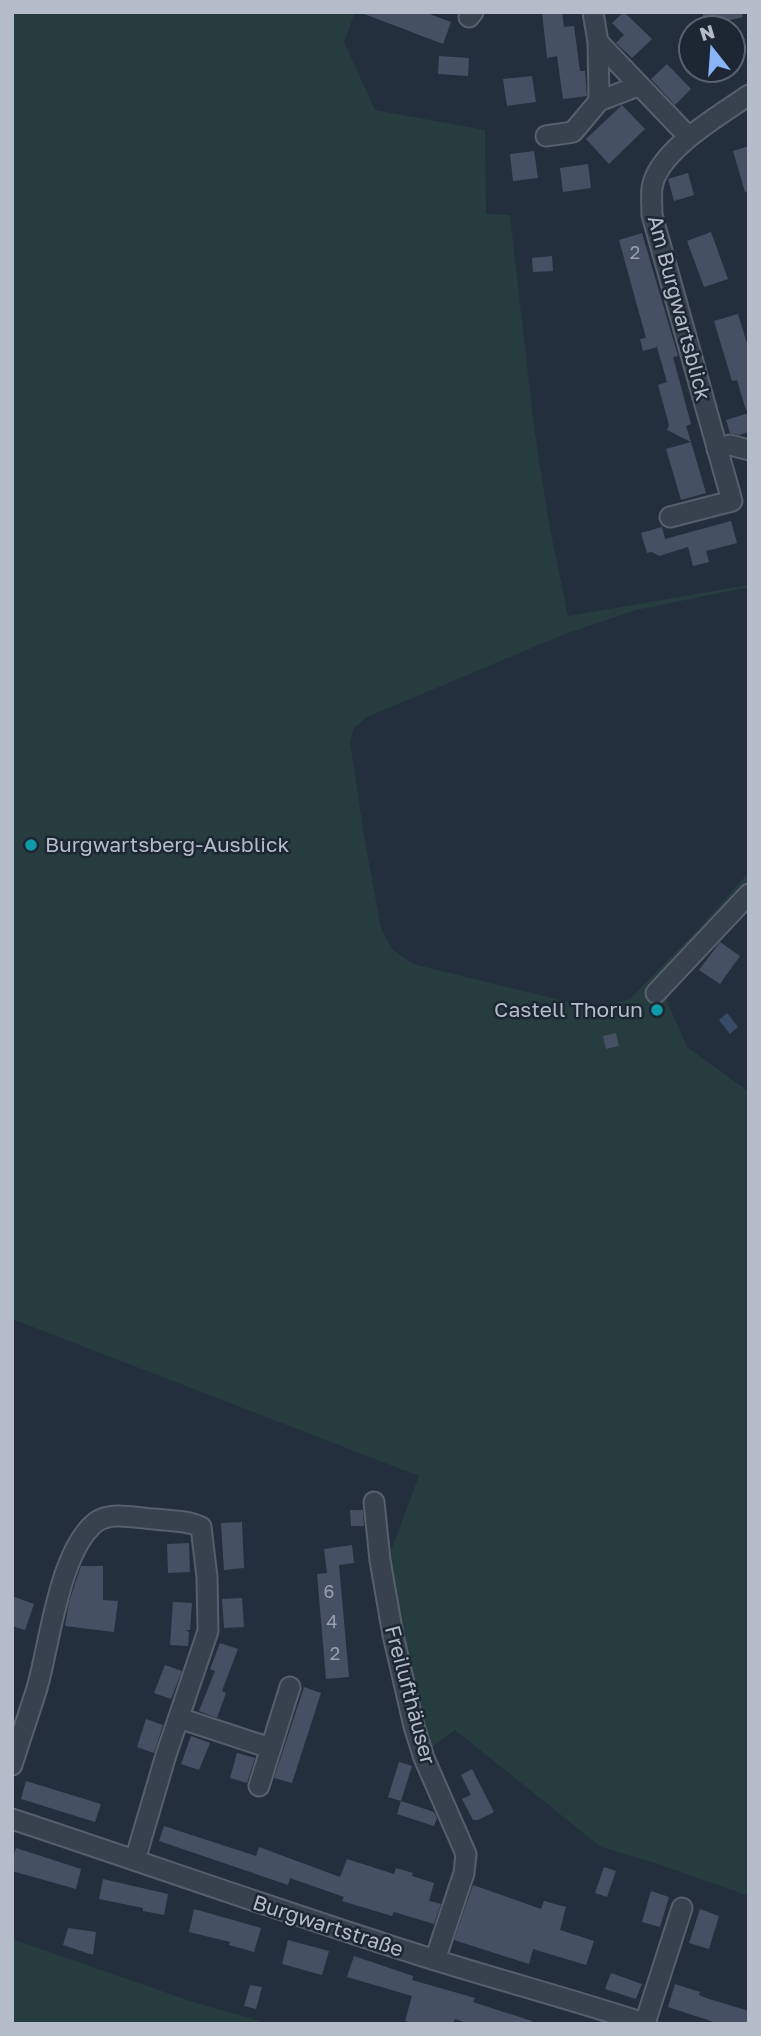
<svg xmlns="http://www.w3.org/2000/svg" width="761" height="2036" viewBox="0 0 761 2036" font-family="'Golos Text',sans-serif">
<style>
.green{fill:#263c3f}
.water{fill:#394c67}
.building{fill:#455162}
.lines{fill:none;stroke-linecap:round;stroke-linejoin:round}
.minor-casing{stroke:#565f6c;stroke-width:23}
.minor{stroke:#38414e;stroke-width:19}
.culture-dot{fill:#0f9aa8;stroke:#1d2633;stroke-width:2.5}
.labels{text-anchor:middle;stroke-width:5;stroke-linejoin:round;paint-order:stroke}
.number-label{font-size:18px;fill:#98a1af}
.street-label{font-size:21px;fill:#b4bcc9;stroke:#1d2633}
.poi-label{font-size:21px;fill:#b4bcc9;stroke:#1d2633;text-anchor:start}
</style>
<rect width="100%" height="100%" fill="#242f3e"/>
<path class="green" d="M12 12H355L344 42 375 110 485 130 486 214 510 215 534 427 549 524 568 616 749 585V587L636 610 565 634 367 717 354 728 350 742 364 835 381 929 392 949 413 964 593 1008 630 999 703 924 749 872V884L709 931 659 983 687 1047 749 1092V1896L652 1862 601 1847 455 1730 429 1749 387 1561 419 1476 12 1319Z
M12 1939 193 2002 270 2024H12Z"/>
<path class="water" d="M727 1013 738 1027 730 1034 719 1020Z"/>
<path class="building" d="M359 12H424L451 22 443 44Z
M542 12H562L564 27 574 26 580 71H585L587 96 563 99 557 56 547 58Z
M624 12 652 39 632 58 616 43 624 35 612 23Z
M702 12H742L743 17 706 26Z
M439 56 469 58 468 76 438 74Z
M667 64 691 89 675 105 651 79Z
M532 76 536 102 507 106 503 79Z
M622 105 645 129 609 164 586 139Z
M749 146V191L745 192 733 151Z
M534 151 538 178 513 181 510 154Z
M588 164 591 188 563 192 560 168Z
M688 173 694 195 674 201 668 179Z
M711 232 728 279 704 287 687 241Z
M642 233 678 356 673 357 691 424 686 426 691 442 667 430 669 425 658 385 667 382 657 347 643 351 640 339 646 338 619 240Z
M552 256 553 271 533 272 532 258Z
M738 314 749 350V409L746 410 737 380 732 381 714 321Z
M749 413V432L739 435 730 433 726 420Z
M691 442 706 493 681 500 666 449Z
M731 521 737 543 706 551 709 562 693 566 688 547 659 556 652 552 647 553 641 533 662 527 665 539Z
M720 942 740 956 720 984 699 970Z
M616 1033 619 1046 606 1049 603 1036Z
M350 1510H363L364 1526H351Z
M242 1522 244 1568 224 1570 221 1523Z
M189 1543 190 1572 168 1573 167 1544Z
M352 1545 354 1563 339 1565 349 1677 326 1679 317 1574 327 1573 324 1549Z
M81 1566H103V1600L118 1601 114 1632 65 1626 69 1602Z
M12 1596 34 1604 25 1630 12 1626Z
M242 1598 244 1627 224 1628 222 1599Z
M173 1602 192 1603 190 1630H185L189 1632 188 1646 170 1645Z
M220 1643 238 1649 222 1691 226 1693 217 1718 199 1711 215 1671 210 1669Z
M165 1665 182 1671 171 1699 154 1693Z
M304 1687 321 1693 292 1783 274 1778Z
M146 1719 163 1725 154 1753 137 1747Z
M191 1736 210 1743 199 1770 181 1764Z
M237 1753 255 1758 247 1783 230 1778Z
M399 1762 412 1766 401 1801 388 1797Z
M472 1769 494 1812 478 1820H473L462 1799 471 1795 461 1775Z
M26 1781 101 1804 95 1822 21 1799Z
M401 1801 434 1812 437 1818 434 1826 397 1814Z
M164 1826 256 1856 259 1847 340 1877 347 1859 394 1874 396 1868 413 1873 412 1876 434 1883 429 1901 441 1904 434 1924 394 1912 392 1916 342 1901 344 1897 290 1878 288 1885 159 1841Z
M16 1848 81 1869 76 1889 12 1871V1860Z
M604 1867 616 1871 607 1897 595 1893Z
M103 1879 168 1894 164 1915 143 1911V1908L99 1899Z
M473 1885 541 1909 544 1901 566 1907 560 1930 594 1941 586 1965 533 1949 529 1964 454 1940Z
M651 1891 669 1897 660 1927 642 1922Z
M194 1909 261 1928 254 1952 229 1945 230 1942 189 1932Z
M700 1909 719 1916 709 1949 689 1943Z
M68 1928 96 1932 93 1955 63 1945Z
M288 1940 329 1951 322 1975 282 1964Z
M354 1956 413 1976 412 1980 475 1998 473 2002 532 2021V2024H470L455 2019 453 2024H415L405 2021 412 1996 347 1977Z
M611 1973 642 1984 636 1999 605 1989Z
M675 1984 700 1992 699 1995 709 1999 749 2011V2024H720L668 2007Z
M250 1985 262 1987 256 2009 244 2006Z"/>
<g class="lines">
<g class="minor-casing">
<path id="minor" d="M593 12 598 42 689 137
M469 17 473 12
M598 42 599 101
M546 136 573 132 599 101 638 86
M717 449 730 445 749 450
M670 517 732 501 652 215C652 206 651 196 652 188 657 151 720 115 749 95
M656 993 749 894
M374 1502 380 1560 393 1635 414 1726 424 1758 466 1854 464 1873 435 1960
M179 1718 270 1748
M12 1765C20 1739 29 1714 37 1688 50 1643 59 1551 96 1522 111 1511 136 1518 154 1519 169 1521 188 1520 201 1527L207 1577 208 1631 166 1755 135 1860
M259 1786 290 1687
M12 1819C148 1864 283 1912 419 1955 495 1979 571 1999 647 2024
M645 2023 682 1908"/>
</g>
<use href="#minor" class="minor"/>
</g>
<g class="culture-dot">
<circle cx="31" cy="845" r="7"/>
<circle cx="657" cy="1010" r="7"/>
</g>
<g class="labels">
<g class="number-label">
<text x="635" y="259">2</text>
<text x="329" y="1598">6</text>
<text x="332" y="1628">4</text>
<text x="335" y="1660">2</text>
</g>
<g class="street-label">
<text transform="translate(679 308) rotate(75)" y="7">Am Burgwartsblick</text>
<text transform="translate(410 1695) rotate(75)" y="7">Freilufthäuser</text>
<text transform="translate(328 1926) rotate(18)" y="7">Burgwartstraße</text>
</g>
<g class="poi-label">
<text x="45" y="852">Burgwartsberg-Ausblick</text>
<text x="643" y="1017" text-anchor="end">Castell Thorun</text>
</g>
</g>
<rect width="761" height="2036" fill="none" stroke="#b4bcc9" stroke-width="28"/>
<g transform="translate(712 49) rotate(343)"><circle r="33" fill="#1d2633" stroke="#59626f" stroke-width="2"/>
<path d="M0-5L12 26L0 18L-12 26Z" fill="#8ab4f8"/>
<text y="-10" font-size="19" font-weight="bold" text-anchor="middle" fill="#b4bcc9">N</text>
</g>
</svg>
